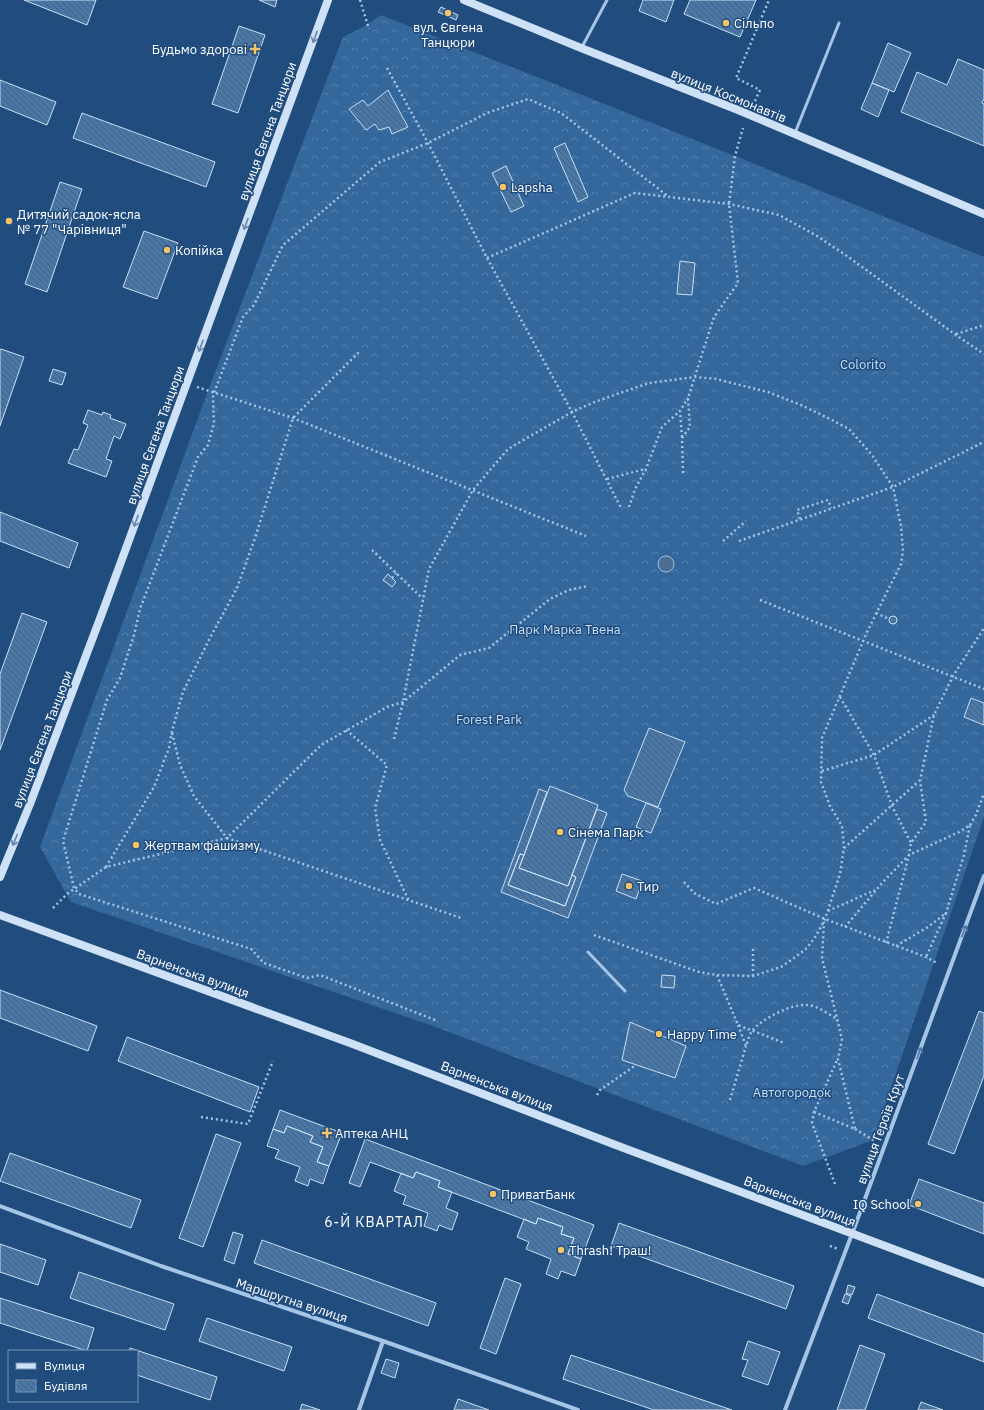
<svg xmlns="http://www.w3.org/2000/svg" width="984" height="1410" viewBox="0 0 984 1410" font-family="'IBM Plex Sans',sans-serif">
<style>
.forest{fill:url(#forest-crowns)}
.water{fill:#4d6e92;stroke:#99c1e8}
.building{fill:url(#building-back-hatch);stroke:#c8dff5}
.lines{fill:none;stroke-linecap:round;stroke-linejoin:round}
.path{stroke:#a5c5e7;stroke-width:2.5;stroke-dasharray:2 3;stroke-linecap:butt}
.lane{stroke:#a5c5e7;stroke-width:3}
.street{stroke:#a5c5e7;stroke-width:4}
.secondary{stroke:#cfe1f6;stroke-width:8}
.oneway{stroke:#6788ae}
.oneway2{stroke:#4f77a3}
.poi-dot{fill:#f4c566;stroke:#214d7e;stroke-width:1.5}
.labels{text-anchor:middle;stroke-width:3;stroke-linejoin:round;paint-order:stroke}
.poi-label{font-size:13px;fill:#fff;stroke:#214d7e;text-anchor:start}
.street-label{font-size:13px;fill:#fff;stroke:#214d7e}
.park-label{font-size:13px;fill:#c8dff5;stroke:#214d7e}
.neighbourhood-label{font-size:14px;letter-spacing:1px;fill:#fff;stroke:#214d7e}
</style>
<defs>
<pattern id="forest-crowns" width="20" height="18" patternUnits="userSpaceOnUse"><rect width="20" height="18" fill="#34679c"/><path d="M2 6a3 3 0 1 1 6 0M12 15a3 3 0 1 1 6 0" fill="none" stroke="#527eab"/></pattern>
<pattern id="building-back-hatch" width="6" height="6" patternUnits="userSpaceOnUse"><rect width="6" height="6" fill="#4977a7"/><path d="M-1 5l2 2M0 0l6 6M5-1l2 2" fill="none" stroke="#4b5f75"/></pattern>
</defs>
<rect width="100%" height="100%" fill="#214d7e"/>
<path class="forest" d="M381 15 735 156 984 257V817L873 1140 803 1166 433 1026 71 902 40 847 208 391 343 37 367 25Z"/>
<path class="water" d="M658 564a8 8 0 1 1 16 0a8 8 0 1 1-16 0Z"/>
<path class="building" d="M24 0H96L87 25Z
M259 0H277L275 7Z
M643 0H674L666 22 639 11Z
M690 0H756L740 37 684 14Z
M441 7 458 15 456 20 438 12Z
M239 26 265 35 238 113 212 104Z
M888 43 911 53 894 92 872 83Z
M958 59 984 70V99L982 103 984 104V146L901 112 917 72 947 85Z
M0 80 56 102 47 125 0 106Z
M872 83 889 90 878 117 861 109Z
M388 90 408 127 392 134 389 127 379 130 375 124 366 130 349 109 363 100 368 106Z
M82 113 215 162 206 187 73 138Z
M565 143 588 197 578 202 554 148Z
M506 166 524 206 511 212 492 173Z
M60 182 82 189 47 292 25 284Z
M144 231 178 243 157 299 123 287Z
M680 261 695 263 692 295 677 294Z
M1 349 24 357 0 426V350Z
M53 369 66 373 62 385 49 381Z
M88 410 102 415 103 412 111 415 110 418 126 424 120 439 114 436 106 459 112 461 106 477 68 463 74 449 78 450 88 425 83 423Z
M0 512 78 543 69 568 0 541Z
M388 574 396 582 392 587 383 580Z
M22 613 47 622 0 750V674Z
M889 620a4 4 0 1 1 8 0a4 4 0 1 1-8 0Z
M971 698 984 703V725L964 717Z
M649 728 685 742 658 807 628 796 624 790Z
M550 786 598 805 568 886 519 868Z
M539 789 547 792 524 855 520 854 508 885 565 906 576 877 572 875 597 809 607 813 568 918 501 892Z
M646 803 661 809 651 833 636 827Z
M520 854 524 855 519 868 568 886 572 875 576 877 565 906 508 885Z
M622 874 642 881 636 899 616 891Z
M662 975 675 976 674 988 661 987Z
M0 990 97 1026 88 1051 0 1018Z
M979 1011 984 1013V1076L954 1154 928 1144Z
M630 1022 686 1046 675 1078 622 1060Z
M127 1037 259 1087 250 1112 118 1061Z
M280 1110 342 1133 329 1166 317 1162 323 1147 310 1142 313 1136 287 1126 284 1133 273 1129Z
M287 1126 313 1136 310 1142 323 1147 317 1162 329 1166 323 1184 310 1179 308 1186 295 1181 300 1167 275 1158 279 1150 267 1146 273 1129 284 1133Z
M216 1134 241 1143 203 1247 179 1238Z
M365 1139 594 1225 581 1259 568 1254 574 1238 561 1234 563 1227 538 1218 536 1224 438 1187 440 1181 416 1172 413 1178 370 1162 360 1187 349 1183Z
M10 1153 141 1200 131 1228 0 1181Z
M416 1172 440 1181 438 1187 452 1192 446 1208 458 1213 452 1230 439 1225 437 1231 424 1226 428 1213 403 1204 406 1196 394 1191 401 1173 413 1178Z
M919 1179 984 1203V1234L909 1205Z
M538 1218 563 1227 561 1234 574 1238 568 1254 581 1259 575 1276 561 1271 558 1279 546 1274 551 1259 526 1249 529 1242 517 1237 524 1219 536 1224Z
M619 1223 794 1286 786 1309 611 1246Z
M233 1232 243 1235 234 1264 224 1260Z
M262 1240 436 1303 428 1326 254 1263Z
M0 1244 46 1260 38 1285 0 1272Z
M79 1272 174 1304 165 1330 70 1298Z
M505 1278 521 1284 496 1354 480 1348Z
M848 1285 855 1287 852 1295 846 1293Z
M845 1294 851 1296 848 1304 842 1302Z
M877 1294 984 1334V1362L868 1318Z
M0 1298 94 1328 87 1351 0 1323Z
M207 1318 292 1347 284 1371 199 1341Z
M748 1341 780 1352 768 1385 742 1376 748 1360 742 1359Z
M860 1345 885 1354 865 1410H837Z
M130 1348 217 1377 210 1400 137 1375V1351H129Z
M571 1355 732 1410H654L563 1379Z
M386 1359 399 1363 395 1378 381 1373Z
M458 1399 489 1410H454Z
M921 1402 943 1410H918Z
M302 1404 320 1410H300Z"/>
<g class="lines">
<path class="path" d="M360 0 369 29
M387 68 428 143 487 258 572 412 621 508
M755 101 760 90 736 78 769 0
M487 258 635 193 729 204 779 215 817 236 847 256 956 335 984 354
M956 334 984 325
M197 387 293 418 586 536
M682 437 680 411 688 398
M683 473 682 438 690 427 688 398 714 317 738 283 729 204 735 156 743 128
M607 479 645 469
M629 507 635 489 646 469 662 427 680 411
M800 519 797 510 828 500 831 508
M723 541 746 521
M739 541 893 487 984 442
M372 550 422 598
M392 578 396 573
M760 600 984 689
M876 613 889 619
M840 697 874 755 892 806 911 843
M346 730 387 765 375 808 380 840 409 901
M172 733 180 765 194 796 227 838 461 918
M394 739 403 702 429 569 473 490 508 449 572 412 597 401 649 383 695 377 716 379 768 392 801 405 828 418 849 429 872 455 893 487 901 526 903 551 901 564 867 632 822 738 821 782 830 806 842 826 844 848 840 874 825 919 816 936 807 948 794 958 781 967 753 976 717 975 699 972 594 935
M822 771 874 755 934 715
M970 825 976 815 984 793
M844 848 919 781
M106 867 154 787 169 748 172 731 183 692 211 636 237 588 255 538 293 418 360 351
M684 882 694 893 716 904 754 888 825 919 926 957 937 963
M53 908 67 894 106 867 227 838 321 745 387 707 403 702 460 655 489 648 550 599 569 590 588 586
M828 911 875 890
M845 927 882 883 909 855 959 832 970 825 964 855 946 913
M886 943 909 855 911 843 926 822 920 781 934 715 953 676 984 628
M896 946 928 927 946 913 926 957
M753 949V976
M717 975 738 1025 784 1043
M435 1020 320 975 307 978 264 963 251 949 79 894 74 888 63 841 107 700 120 678 134 635 140 609 198 457 208 445 214 423 213 397 214 393 243 317 254 305 283 245 380 162 428 143 487 113 528 99 561 113 669 197
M738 1025 746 1046C748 1041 749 1035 752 1031 761 1019 791 1004 806 1005 817 1005 828 1014 837 1019
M597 1095 600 1090 636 1065
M730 1100 746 1046
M814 1112 855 1129 838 1059 842 1039 822 958 824 922
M201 1117 248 1124 273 1061
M855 1129 875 1141
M835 1184 812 1123 814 1112 837 1060
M830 1246 838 1249"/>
<path class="lane" d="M582 47 607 0
M795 133 839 23
M588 952 625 991"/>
<path class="street" d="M0 1206 161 1266 383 1341 578 1410
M359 1410 383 1341
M785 1410 852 1234 984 876"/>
<path class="secondary" d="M464 0 581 48 738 110 984 214
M0 877 30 804 104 608 328 0
M0 915 350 1043 621 1147 984 1283"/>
</g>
<defs><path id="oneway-shaft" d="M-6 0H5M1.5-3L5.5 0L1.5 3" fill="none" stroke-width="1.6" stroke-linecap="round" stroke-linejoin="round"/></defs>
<g class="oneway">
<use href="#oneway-shaft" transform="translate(315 37) rotate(110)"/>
<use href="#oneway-shaft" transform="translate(246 224) rotate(110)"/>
<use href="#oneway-shaft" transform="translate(201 346) rotate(110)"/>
<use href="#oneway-shaft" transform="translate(136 521) rotate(110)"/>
<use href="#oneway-shaft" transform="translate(15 840) rotate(112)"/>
</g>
<g class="oneway2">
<use href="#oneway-shaft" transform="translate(964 931) rotate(-70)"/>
<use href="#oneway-shaft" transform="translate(919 1053) rotate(-70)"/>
</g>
<g class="poi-dot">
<circle cx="448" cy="13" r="4"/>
<circle cx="726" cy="23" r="4"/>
<path d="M253 43h4v4h4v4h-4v4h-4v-4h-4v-4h4z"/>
<circle cx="503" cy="187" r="4"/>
<circle cx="9" cy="221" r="4"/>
<circle cx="167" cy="250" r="4"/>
<circle cx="560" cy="832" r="4"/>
<circle cx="136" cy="845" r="4"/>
<circle cx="629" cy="886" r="4"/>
<circle cx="659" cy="1034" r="4"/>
<path d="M325 1127h4v4h4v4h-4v4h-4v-4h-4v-4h4z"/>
<circle cx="493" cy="1194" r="4"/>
<circle cx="918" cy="1204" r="4"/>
<circle cx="561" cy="1250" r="4"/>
</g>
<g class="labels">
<g class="poi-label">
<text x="734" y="28">Сільпо</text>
<text x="448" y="32" text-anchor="middle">вул. Євгена<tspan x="448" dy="15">Танцюри</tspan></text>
<text x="247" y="54" text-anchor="end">Будьмо здорові</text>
<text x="511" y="192">Lapsha</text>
<text x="17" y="219">Дитячий садок-ясла<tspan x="17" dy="15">№ 77 "Чарівниця"</tspan></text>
<text x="175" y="255">Копійка</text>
<text x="568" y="837">Сінема Парк</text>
<text x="144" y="850">Жертвам фашизму</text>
<text x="637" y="891">Тир</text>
<text x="667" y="1039">Happy Time</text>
<text x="335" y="1138">Аптека АНЦ</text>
<text x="501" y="1199">ПриватБанк</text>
<text x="910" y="1209" text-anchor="end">IQ School</text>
<text x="569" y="1255">Thrash! Траш!</text>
</g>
<g class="street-label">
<text transform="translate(729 95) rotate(22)" y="5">вулиця Космонавтів</text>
<text transform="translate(267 131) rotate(-70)" y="5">вулиця Євгена Танцюри</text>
<text transform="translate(155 435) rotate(-70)" y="5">вулиця Євгена Танцюри</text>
<text transform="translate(42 739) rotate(-69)" y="5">вулиця Євгена Танцюри</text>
<text transform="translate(193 973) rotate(20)" y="5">Варненська вулиця</text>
<text transform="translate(497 1086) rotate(21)" y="5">Варненська вулиця</text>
<text transform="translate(880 1129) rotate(-70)" y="5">вулиця Героїв Крут</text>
<text transform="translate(800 1201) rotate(21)" y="5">Варненська вулиця</text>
<text transform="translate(292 1300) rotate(18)" y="5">Маршрутна вулиця</text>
</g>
<g class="park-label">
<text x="863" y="369">Colorito</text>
<text x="565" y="634">Парк Марка Твена</text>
<text x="489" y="724">Forest Park</text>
<text x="792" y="1097">Автогородок</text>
</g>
<g class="neighbourhood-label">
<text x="374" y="1227">6-Й КВАРТАЛ</text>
</g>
</g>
<rect x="8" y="1350" width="130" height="52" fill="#214d7e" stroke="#7a94b2"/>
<rect x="16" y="1363" width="20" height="6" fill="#cfe1f6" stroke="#7a94b2"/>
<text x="44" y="1370" font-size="12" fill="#ffffff">Вулиця</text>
<rect x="16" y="1380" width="20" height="12" fill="url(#building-back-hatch)" stroke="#7a94b2"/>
<text x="44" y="1390" font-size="12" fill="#ffffff">Будівля</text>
</svg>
